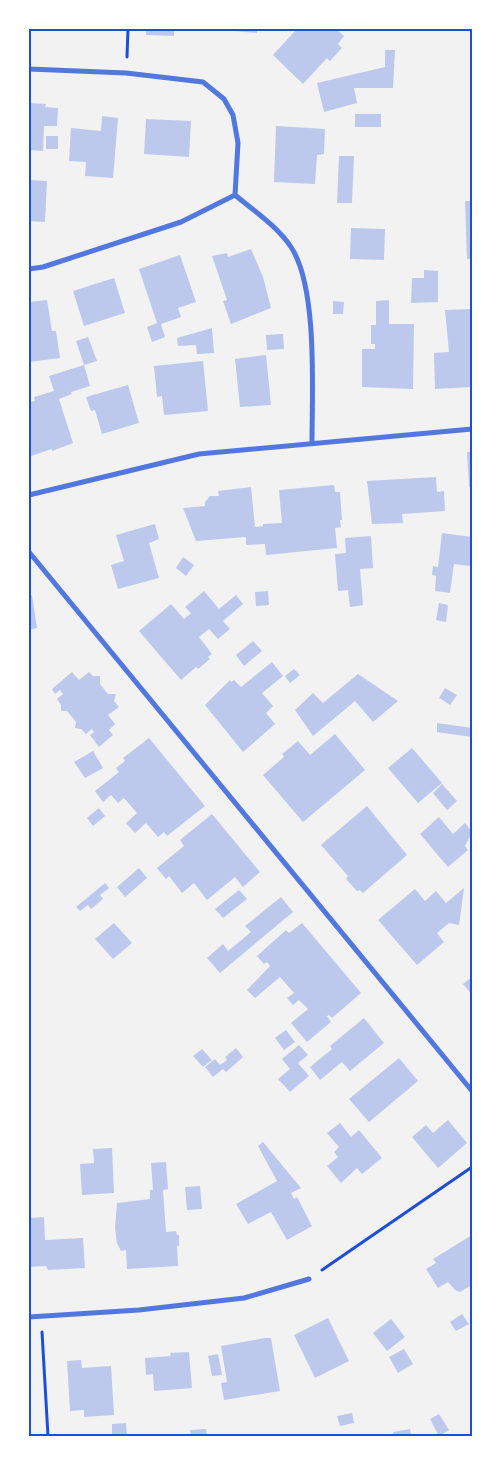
<svg xmlns="http://www.w3.org/2000/svg" width="501" height="1465" viewBox="0 0 501 1465" font-family="Cabin,sans-serif">
<style>
.building{fill:#bdc9ec}
.lines{fill:none;stroke-linecap:round;stroke-linejoin:round}
.path{stroke:#1d4ed8;stroke-width:3}
.minor{stroke:#5277de;stroke-width:5}
.neatline{fill:none;stroke:#1d4ed8;stroke-width:2}
</style>
<rect width="100%" height="100%" fill="#f2f2f2"/>
<path class="building" d="M146 29H174V36L146 35Z
M224 29H257V33L224 30Z
M297 29H336L344 36 338 44 342 48 330 61 327 58 303 84 273 55Z
M385 50H395L393 88H354L357 103 324 112 317 83 385 67Z
M29 103 46 104 45 107 58 108 57 126H44L43 151 29 150Z
M355 114H381V127H355Z
M102 116 118 118 113 178 85 176 86 162 69 161 71 128 101 131Z
M146 119 191 121 189 157 144 154Z
M276 126 325 129 324 154 317 155 315 184 274 182Z
M46 136H58V149H46Z
M339 156H354L352 203H337Z
M29 180 47 181 45 222 29 221Z
M465 201H472V259H467Z
M351 228 385 229 384 260 350 259Z
M251 249 263 277 271 308 231 324 223 301 227 300 212 256 227 253 228 257Z
M180 255 196 302 178 308 181 317 161 324 165 337 152 342 147 327 157 323 139 269Z
M424 270 438 271V302L411 303 412 278H424Z
M114 278 125 313 84 326 73 291Z
M47 300 52 331H56L60 358 29 362V302Z
M389 300V324H414L413 389 362 387V349H375V344H371V325H376V301Z
M333 301 344 302 343 314H333Z
M472 309V387L435 389 434 353 449 352 445 310Z
M212 328 214 353 197 354 196 345 178 346 177 338Z
M283 334 284 349 267 350 266 335Z
M88 337 97 361 84 365 76 341Z
M266 355 271 405 240 407 235 359Z
M203 361 208 411 164 415 162 396 157 397 154 366Z
M84 365 90 386 71 392 72 394 59 399 73 443 52 451V449L31 456 29 451V402L35 401 34 397 54 391 49 376Z
M128 385 139 423 102 434 95 410 91 411 86 397Z
M467 452H472V487H469Z
M436 477 437 492 444 491 445 511 402 514 403 523 372 524 367 481Z
M334 485 335 492H340L342 520H340L341 527 335 528 337 548 266 555 265 544 246 545V537L196 541 183 508 205 506V502L210 496H219L218 491 251 487 255 527 263 526V524L282 523 279 490Z
M155 524 159 539 149 543 159 578 118 589 111 565 124 561 116 535Z
M442 533 472 537 470 566 454 564 450 593 435 591 436 576 432 575 433 566 438 567Z
M371 536 373 568 360 569 363 605 350 607 348 590 338 591 335 554 346 553 345 538Z
M183 557 194 565 186 576 176 568Z
M204 591 219 609 236 595 243 604 223 621 230 629 218 639 209 629 199 637 212 654 208 657 210 659 198 669 196 667 181 680 139 631 171 604 184 619 191 613 185 607Z
M268 591 269 605 256 606 255 592Z
M32 595 37 628 29 630V596Z
M439 603 448 605 446 622 436 620Z
M253 641 262 651 244 666 236 655Z
M272 662 283 676 262 693 273 706 266 713 275 724 243 752 205 705 230 680 231 682 234 680 241 687Z
M294 669 300 675 290 683 285 676Z
M72 672 79 680 89 672 93 676H100V684L108 694H116L114 701 119 707 108 715 115 724 109 730 113 735 99 747 90 735 94 732 92 729 86 734 81 729 75 728 76 722 67 711H61V705L57 699 63 694 60 690 55 694 52 689Z
M358 674 398 701 373 722 355 701 313 736 295 710 313 693 323 703Z
M445 688 457 695 450 705 439 698Z
M437 723 472 728V737L437 732Z
M335 734 365 770 303 822 263 775 284 757 282 754 298 741 310 755Z
M149 738 205 806 167 836 164 832 158 837 146 823 135 833 126 823 137 813 124 798 118 803 111 795 103 802 95 791 119 772 116 768 125 761 123 758Z
M412 748 442 783 418 803 388 768Z
M93 751 103 768 85 778 74 762Z
M442 784 457 801 447 810 433 793Z
M367 806 407 855 363 893 360 890 357 891 346 879 348 876 321 845Z
M99 808 105 816 93 826 87 818Z
M212 814 260 872 243 887 235 877 207 900 194 883 182 893 169 876 166 879 157 868 184 846 180 840Z
M439 817 453 834 465 823 472 832 465 846 468 850 448 867 420 834Z
M139 868 147 878 125 897 117 887Z
M105 883 109 888 100 895 103 899 91 909 88 905 80 911 76 907Z
M464 888 459 925 449 923 437 933 444 942 417 965 378 920 415 889 425 901 436 891 446 903Z
M239 890 247 899 223 918 215 909Z
M281 897 293 912 220 973 207 958 223 944 228 951 251 932 245 926Z
M114 923 132 943 113 959 95 939Z
M302 923 361 993 332 1018 329 1015 327 1016 331 1022 307 1042 291 1023 308 1009 299 1000 293 1005 287 998 294 993 280 977 255 998 247 990 270 966 267 962 264 964 257 956 286 930 289 933Z
M472 977V995L463 984Z
M364 1018 384 1043 350 1071 342 1062 320 1080 310 1067 332 1049 330 1046Z
M286 1030 295 1042 284 1050 275 1038Z
M299 1045 308 1055 298 1063 309 1076 290 1092 278 1079 290 1069 282 1059Z
M236 1048 243 1057 226 1072 223 1069 213 1077 205 1067 215 1059 220 1065 227 1060 225 1057Z
M202 1049 212 1060 203 1067 193 1056Z
M399 1058 418 1081 369 1122 349 1099Z
M448 1120 467 1143 438 1168 412 1137 426 1125 433 1133Z
M340 1123 351 1137 359 1130 382 1158 362 1174 357 1168 341 1183 327 1166 338 1157 334 1152 339 1147 327 1133Z
M263 1142 301 1188 291 1193 294 1199 297 1197 312 1226 287 1240 271 1212 248 1224 236 1204 277 1181 258 1146Z
M112 1148 114 1193 82 1195 80 1164 94 1163 93 1149Z
M166 1162 168 1189 163 1190 166 1232 176 1231 177 1235H179V1246H177L178 1266 127 1269 126 1250 121 1251 117 1243 115 1228 117 1203 150 1199V1190H153L151 1163Z
M200 1186 202 1209 187 1210 185 1187Z
M44 1217 45 1240 83 1238 85 1268 48 1270 46 1266 29 1267V1218Z
M472 1235V1285L460 1292 455 1290 448 1282 438 1288 426 1269 436 1263 433 1259Z
M462 1314 469 1324 456 1331 450 1322Z
M328 1318 349 1361 315 1378 294 1335Z
M391 1319 405 1337 387 1351 373 1333Z
M265 1338H271L280 1391 224 1400 221 1383 227 1382 221 1346Z
M404 1349 413 1364 398 1373 389 1357Z
M189 1352 192 1388 154 1391 153 1374 146 1375 145 1358 171 1356 170 1353Z
M218 1354 222 1375 212 1376 208 1356Z
M81 1360 82 1368 111 1366 114 1415 84 1417V1410L70 1411 67 1361Z
M352 1413 354 1423 340 1426 337 1416Z
M439 1414 449 1430 439 1436 430 1419Z
M126 1423 127 1436H112V1424Z
M206 1429 207 1436H191L190 1430Z
M410 1429 411 1436H394L393 1432Z"/>
<g class="lines">
<path class="path" d="M127 57 128 29
M322 1270 472 1167
M42 1332 48 1436"/>
<path class="minor" d="M29 69 126 73 203 82 224 99 233 115 238 143 235 195
M235 195C253 210 278 227 291 247 318 288 312 392 312 442
M29 269 43 267 181 222 235 195
M29 495 199 454 472 429
M29 552 472 1091
M29 1317 139 1310 244 1298 309 1279"/>
</g>
<rect width="501" height="1465" fill="none" stroke="#ffffff" stroke-width="60"/>
<rect x="30" y="30" width="441" height="1405" class="neatline"/>
</svg>
